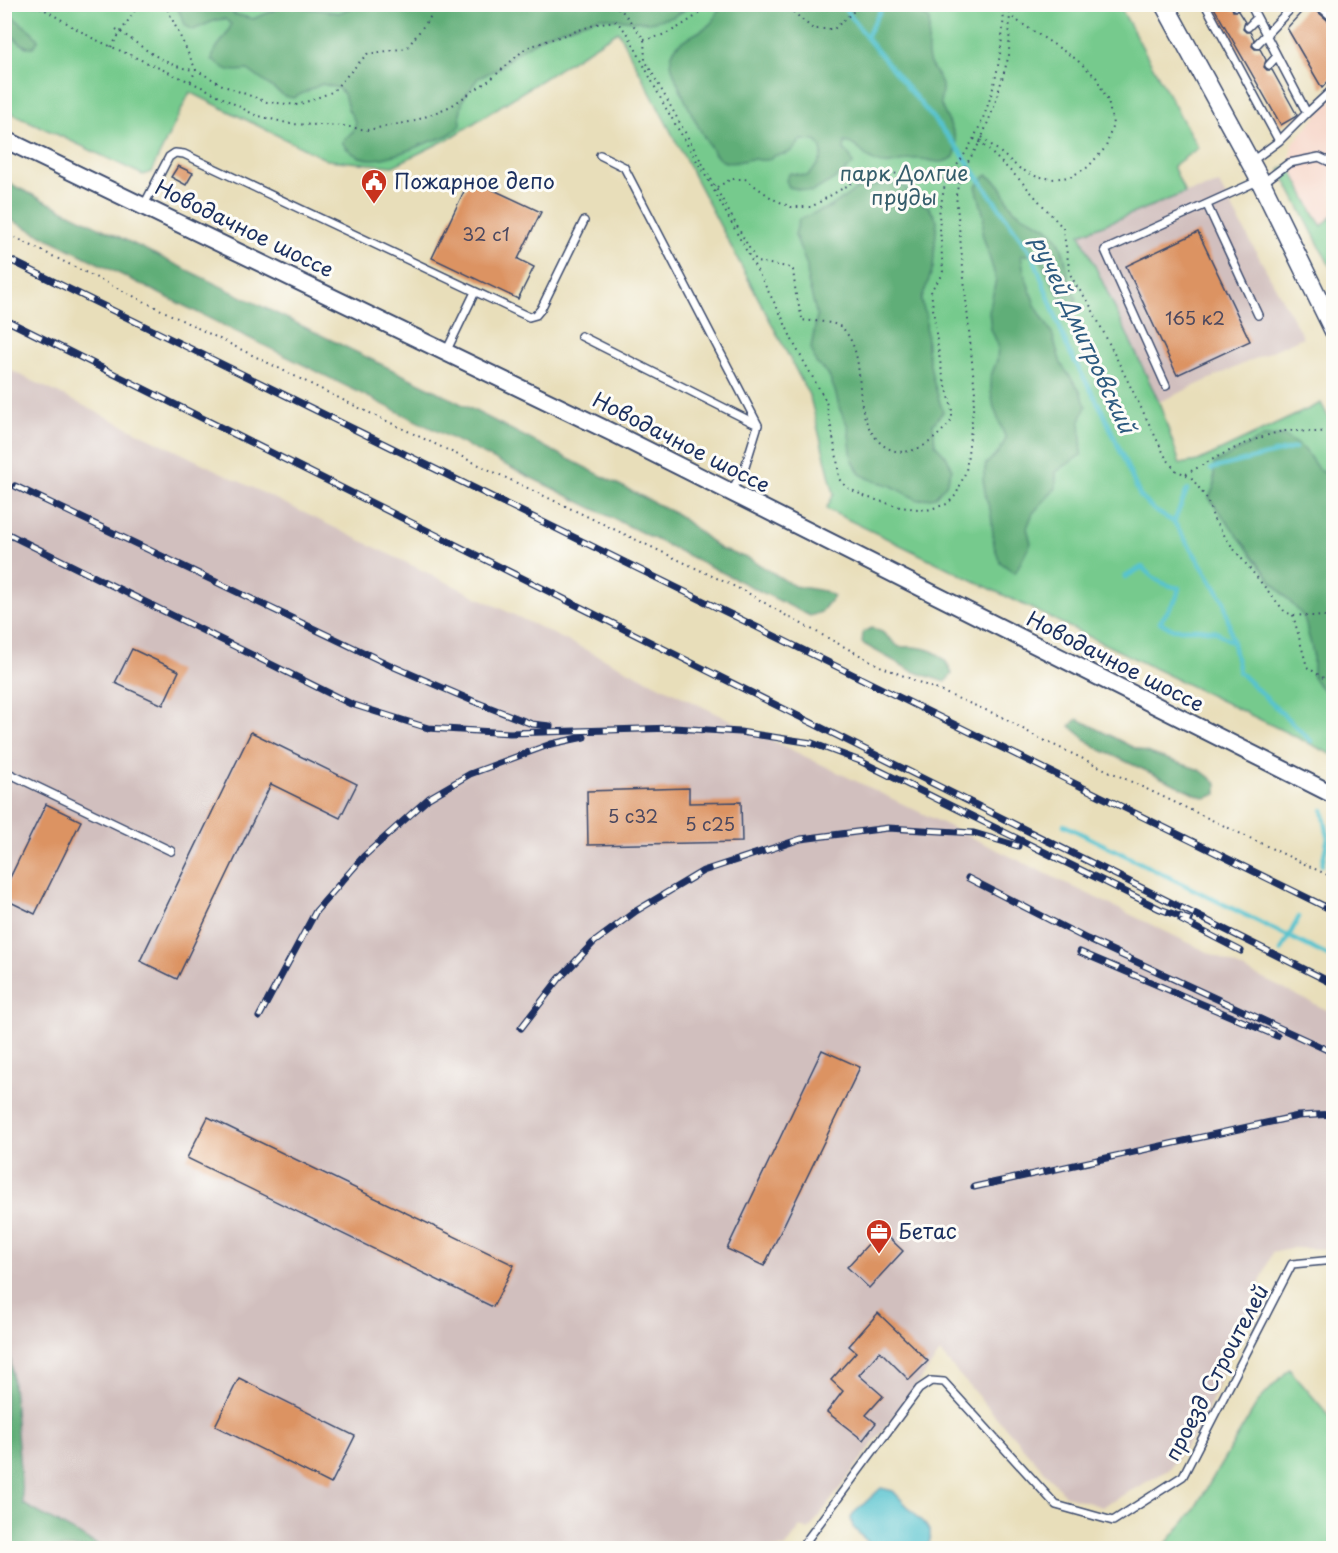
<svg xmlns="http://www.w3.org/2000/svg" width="1338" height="1553" viewBox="0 0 1338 1553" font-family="'Playpen Sans',sans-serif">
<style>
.built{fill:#f6d2c4}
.industrial{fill:#d1bfbe}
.green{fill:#76ca8d;stroke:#487c76;stroke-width:1.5}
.forest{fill:#60ae78;stroke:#3e6e6b;stroke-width:1.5}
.water{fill:#57c3cf;stroke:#397996;stroke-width:1.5}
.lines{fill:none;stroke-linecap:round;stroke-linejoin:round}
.stream{stroke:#57c3cf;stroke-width:4.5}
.building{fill:#dc9362}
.service-casing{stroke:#3a496c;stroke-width:10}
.tertiary-casing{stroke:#3a496c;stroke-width:20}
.secondary-casing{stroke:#3a496c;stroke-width:21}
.path{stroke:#3a496c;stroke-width:2;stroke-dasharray:1.5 4.5;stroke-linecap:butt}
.service{stroke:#fff;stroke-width:7}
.tertiary{stroke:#fff;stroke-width:16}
.secondary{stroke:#fff;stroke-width:18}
.rail-casing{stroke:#1b2f5e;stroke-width:7}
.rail{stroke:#fdfcf7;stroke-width:4.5;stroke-dasharray:14;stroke-linecap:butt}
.labels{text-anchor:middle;stroke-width:6;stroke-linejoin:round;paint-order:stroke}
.number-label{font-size:18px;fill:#4b485f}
.park-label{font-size:21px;fill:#365e6c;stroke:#fdfcf7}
.poi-label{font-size:21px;fill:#1b2f5e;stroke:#fdfcf7;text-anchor:start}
.street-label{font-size:21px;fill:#1b2f5e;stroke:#fdfcf7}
.water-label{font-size:22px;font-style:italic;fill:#2d5b80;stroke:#fdfcf7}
</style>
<rect width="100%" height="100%" fill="#fdfcf7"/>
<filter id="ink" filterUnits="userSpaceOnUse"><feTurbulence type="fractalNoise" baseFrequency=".0167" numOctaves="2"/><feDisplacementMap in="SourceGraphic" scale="12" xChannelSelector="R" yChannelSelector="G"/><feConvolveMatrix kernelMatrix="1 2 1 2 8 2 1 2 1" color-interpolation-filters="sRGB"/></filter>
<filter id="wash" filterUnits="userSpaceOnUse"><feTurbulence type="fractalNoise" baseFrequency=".008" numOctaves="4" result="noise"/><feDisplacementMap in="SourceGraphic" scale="24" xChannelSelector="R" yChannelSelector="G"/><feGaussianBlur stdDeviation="1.35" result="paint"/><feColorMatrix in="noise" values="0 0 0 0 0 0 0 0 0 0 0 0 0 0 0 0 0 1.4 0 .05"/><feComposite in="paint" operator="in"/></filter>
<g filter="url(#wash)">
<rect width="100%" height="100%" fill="#e8deba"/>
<path class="built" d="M1333 98V248L1315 216 1290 167 1292 144Z"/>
<path class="industrial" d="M1219 184 1303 337 1159 402 1079 234 1185 193Z
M4 367 1333 1013V1249L1294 1248 1272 1253 1201 1426 1168 1470 1102 1507 1065 1495 940 1353 809 1530 801 1527 785 1548H99L23 1504 4 1292Z"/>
<path class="green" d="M5 5H1119L1198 148 1173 166 1185 193 1080 234 1159 402 1180 464 1198 461 1321 403 1334 428 1333 755 826 509 834 494 810 397 618 31 452 137 393 166 327 160 190 92 151 172 143 175 5 110V62L7 58 5 54V31L26 47 32 32 5 11Z
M1286 166 1290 167 1315 216 1322 226 1333 215V272L1280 170Z
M1289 1369 1333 1420V1548H1162L1192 1513 1258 1402Z"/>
<path class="forest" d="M359 4H693V5L673 17 649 22 633 21 600 17 547 34 517 52 499 68 478 78 463 99 460 114 461 125C447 139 441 137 424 144 398 154 362 173 342 142L353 131 356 123 348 109 344 94 338 88 322 84 293 98 284 96 248 70C230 72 227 71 212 60 214 44 228 39 231 24L225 19 216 20 193 30 186 26 176 5H227L234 14 253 19 287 5 339 13Z
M719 5H900C910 10 920 13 929 19 931 33 925 48 929 61 932 70 941 78 942 86 943 93 939 98 941 105 947 122 962 139 954 157 937 168 930 157 913 159 900 161 885 169 872 160 862 154 857 144 845 142L844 149 850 156 853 164 841 175 812 192 789 187 786 180 790 173 807 176C818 165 829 155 816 141L801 140C797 145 793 151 788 153 783 155 778 154 774 156 769 158 771 159 766 160 762 161 757 159 752 159 742 160 731 166 721 160 709 153 671 75 671 61 671 31 716 39 719 5Z
M5 11 32 32 38 40C31 59 15 36 5 31Z
M987 175C992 178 998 182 1001 187 1007 196 1008 207 1019 213 1032 222 1047 223 1057 238 1069 256 1064 280 1077 299L1069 311C1055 294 1050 274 1038 255H1021L1024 272 1035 305 1052 333 1061 364 1080 391 1086 406 1080 421 1082 454 1056 472V488L1033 513 1027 528 1031 543 1015 573 1000 562 994 545 991 513 986 498 983 480 986 464 998 453 1006 439 994 408 991 392V376L997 360 998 345 991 329 989 312 996 279 982 233 984 217 976 186Z
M4 181 430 388 678 515 720 549 750 559 794 586 824 591 834 596 821 612 810 616 5 217Z
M889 182 905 186 913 201 928 206 937 220 933 268 921 301 926 316 927 349 933 380 943 412 933 424 935 444 946 456 952 469 946 484 935 497 918 500 890 485 874 481 860 474 852 459 848 426 840 410 835 391 828 374 816 363 811 348 817 316 808 282 807 266 795 235 799 219 830 207 857 189Z
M1285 436 1305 450 1318 469 1333 478V697H1330L1313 679V653L1304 617 1274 584 1209 498 1214 486V464L1263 437Z
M872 628 882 632 899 647C922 646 944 649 952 674L945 682 912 671 862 643 863 632Z
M1078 719 1134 748 1200 770 1217 783V794L1206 798 1196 794 1095 747 1070 726Z
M5 1292 23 1504 103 1548H5Z"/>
<path class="water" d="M881 1488 893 1491 930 1530V1540L926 1548H874L853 1527 851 1518 855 1512Z"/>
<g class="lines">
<path class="stream" d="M842 4 866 37 959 150 1033 256 1068 349 1104 414 1140 496 1155 511 1174 522 1224 601 1239 672 1311 741
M866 37 884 4
M1211 469 1295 448
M1174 522 1187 490
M1125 577 1142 567C1153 579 1163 585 1179 588L1176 599 1160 622 1172 629H1199L1215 631 1233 643
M1064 825 1334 959
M1322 865 1328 837 1323 810
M1281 951 1299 917"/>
</g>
<g id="blocks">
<path class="building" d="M1212 4H1231L1233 11H1238L1245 22 1243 29 1246 32H1250L1254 39 1252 46 1255 49H1260L1266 60 1264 67 1267 70H1272L1297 115 1295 117 1281 125Z
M1309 4 1334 26V75L1322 88 1287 28Z
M178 166 193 173 186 185 171 177Z
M470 179 541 212 518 259 534 267 518 299 432 258Z
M1198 232 1250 341 1177 375 1126 266Z
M132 649 179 671 163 705 115 683Z
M251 732 357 784 340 818 271 784 177 979 140 961Z
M689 788V803L741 802 742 842 588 845 587 791Z
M46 804 81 821 35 914 4 899V890Z
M822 1050 860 1067 764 1266 727 1249Z
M208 1117 514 1265 493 1307 187 1158Z
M881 1230 903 1251 869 1288 847 1267Z
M878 1313 928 1361 909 1380 880 1351 859 1375 883 1396 866 1415 876 1423 863 1440 827 1412 843 1391 831 1380 856 1352 849 1346Z
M239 1378 355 1436 331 1484 215 1426Z"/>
</g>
</g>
<g filter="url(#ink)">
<use href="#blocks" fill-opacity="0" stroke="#3a496c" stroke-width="1.5"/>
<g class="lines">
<g class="service-casing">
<path id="service" d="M1205 4 1279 141
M1250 4 1307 113 1279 141 1252 161
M1317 4 1334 19
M1236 6 1237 4
M1248 27 1257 18
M1257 44 1295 4
M1269 65 1277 56
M1307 113 1334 88
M600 155 624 167 758 425 745 467 731 492
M1264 182 1289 163 1319 157 1334 164
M144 205 169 157 175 153 184 154 529 317 536 315 541 309 584 221
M1207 205 1258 315
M581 336 758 425
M446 352 475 292
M1166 386 1105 250 1260 180
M4 771 171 851
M801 1548 919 1389 931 1381 944 1382 1056 1505 1113 1521 1183 1476 1292 1264 1334 1260"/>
</g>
<g class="tertiary-casing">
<path id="tertiary" d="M4 139 615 434 1334 795"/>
</g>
<g class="secondary-casing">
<path id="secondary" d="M1164 4 1260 180 1334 331"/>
</g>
<path class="path" d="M35 4 92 38 206 89 255 115 291 124 344 126 367 130 415 121 451 106 491 79 526 48 600 23 616 21 628 34 664 105 711 185 781 315 794 344 826 401 837 458 839 479 846 487 866 497 900 507 927 510 947 504 956 495 966 471 975 393 956 195 961 173 980 142 994 107 1009 55 1010 4
M165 4 196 70 224 86 267 102 298 105 332 92 367 54 407 48 440 4
M613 4 624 13 644 39 645 60 757 262 788 267 793 270 796 295 802 318
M784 4 813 29H834L855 10 857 4
M116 29C141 45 165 68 196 70L190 82
M644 39C671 37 691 18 714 4
M111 47 139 4
M982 137 1019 168 1035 176 1052 179 1070 177 1088 167 1106 147 1113 124 1108 101 1096 77 1076 59 1010 16
M974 139 980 142 1021 181 1063 228 1070 274 1077 287 1088 301 1165 456 1175 470 1191 477 1207 499 1214 520 1233 548 1285 612 1293 615 1329 617 1334 619
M946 179C988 131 1003 67 1004 4
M717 187 731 179H745L773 199 791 207H811L872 171 946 179 939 214 943 271 941 277 931 290C934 318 937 345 942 372 945 384 953 405 952 416 952 423 946 427 942 431 920 454 890 463 871 431 852 400 868 361 845 331 838 320 814 322 802 320
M4 232 353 405 748 593 785 615 880 666 1000 716 1037 737 1334 878
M1186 474C1213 459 1247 440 1279 432 1297 428 1315 436 1334 429
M1293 615 1307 667 1334 685"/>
<use href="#service" class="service"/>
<use href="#tertiary" class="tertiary"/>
<use href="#secondary" class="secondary"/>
<g class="rail-casing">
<path id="rail" d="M4 257 1334 911
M4 319 1334 984
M15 486 392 666 473 701 532 724 550 726
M4 532 351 704 428 728 510 733 674 728 740 732 812 743 860 761 1160 909 1190 920
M968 878 1087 939 1334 1053
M1181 920 1241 951
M1080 952 1277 1036
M259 1017 316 911 364 856 429 798 470 774 551 744 584 737
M521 1028 559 979 593 943 636 911 703 871 801 839 888 828 974 833 1018 846
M974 1187 1298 1116 1334 1114"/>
</g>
<use href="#rail" class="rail"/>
</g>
</g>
<defs>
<g id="civic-pin" transform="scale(1.35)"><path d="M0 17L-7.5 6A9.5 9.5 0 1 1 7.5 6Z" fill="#c8321e" stroke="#fdfcf7"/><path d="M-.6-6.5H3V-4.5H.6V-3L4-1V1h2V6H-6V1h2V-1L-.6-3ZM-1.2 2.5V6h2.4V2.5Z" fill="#fff"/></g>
<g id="office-pin" transform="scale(1.35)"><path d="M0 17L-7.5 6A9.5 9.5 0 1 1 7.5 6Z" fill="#c8321e" stroke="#fdfcf7"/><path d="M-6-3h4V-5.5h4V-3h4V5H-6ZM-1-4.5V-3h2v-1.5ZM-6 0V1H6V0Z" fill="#fff"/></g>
</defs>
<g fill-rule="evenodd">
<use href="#civic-pin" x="374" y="182"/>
<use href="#office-pin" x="879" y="1232"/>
</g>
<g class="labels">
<g class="number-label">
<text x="486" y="241">32 с1</text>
<text x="1195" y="325">165 к2</text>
<text x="633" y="823">5 с32</text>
<text x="710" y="831">5 с25</text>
</g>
<g class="park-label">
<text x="904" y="181">парк Долгие<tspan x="904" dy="24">пруды</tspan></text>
</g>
<g class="poi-label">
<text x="394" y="189">Пожарное депо</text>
<text x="898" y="1239">Бетас</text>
</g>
<g class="street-label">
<text transform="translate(244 229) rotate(26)" y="7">Новодачное шоссе</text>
<text transform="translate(681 443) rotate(27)" y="7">Новодачное шоссе</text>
<text transform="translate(1115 662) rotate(27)" y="7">Новодачное шоссе</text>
<text transform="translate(1217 1373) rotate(-62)" y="7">проезд Строителей</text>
</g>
<g class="water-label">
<text transform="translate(1083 334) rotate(65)" y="8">ручей Дмитровский</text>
</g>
</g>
<rect width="1338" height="1553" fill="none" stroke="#fdfcf7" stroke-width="24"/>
</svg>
